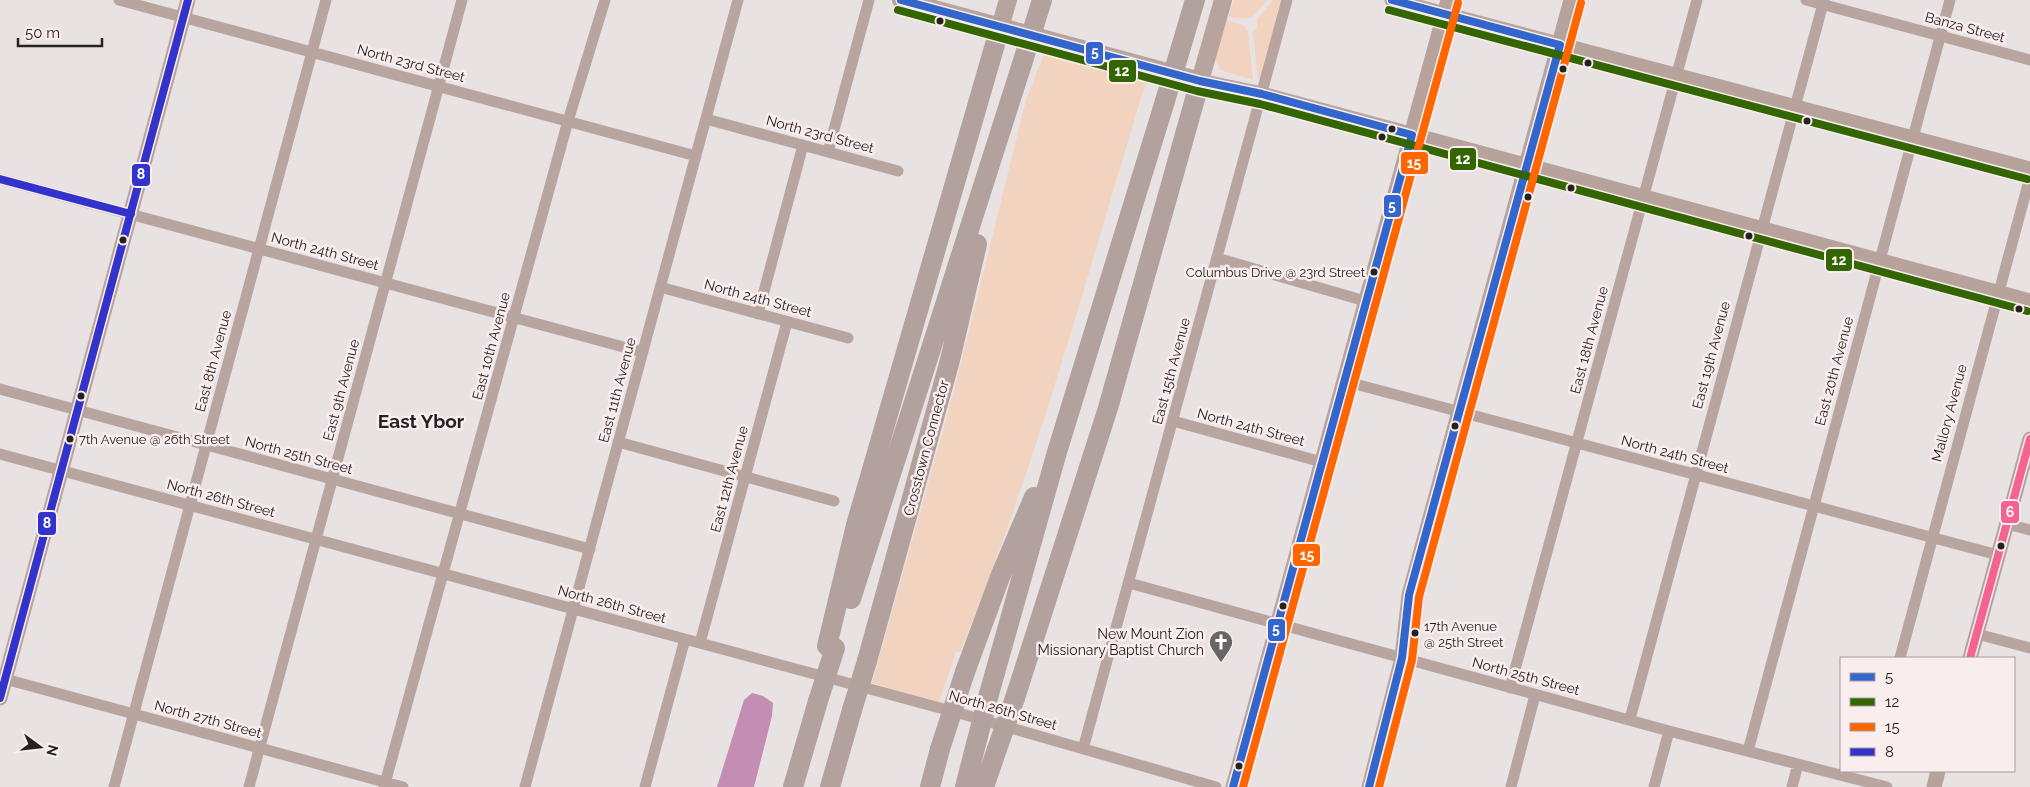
<svg xmlns="http://www.w3.org/2000/svg" width="2030" height="787" viewBox="0 0 2030 787" font-family="Raleway,sans-serif">
<style>
.green{fill:#f1d3bf}
.water{fill:#c38db4}
.lines{fill:none;stroke-linecap:round;stroke-linejoin:round}
.street{stroke:#b8a59f;stroke-width:11}
.secondary{stroke:#b7a29c;stroke-width:15}
.primary{stroke:#b8a49e;stroke-width:18}
.highway{stroke:#b2a19d;stroke-width:20}
.highway-bridge{stroke:#b2a19d;stroke-width:20}
.bus-1-casing{stroke:#f9eded;stroke-width:11}
.bus-2-casing{stroke:#f9eded;stroke-width:11}
.bus-3-casing{stroke:#f9eded;stroke-width:11}
.bus-4-casing{stroke:#f9eded;stroke-width:11}
.bus-5-casing{stroke:#f9eded;stroke-width:11}
.bus-1{stroke:#36c;stroke-width:8}
.bus-2{stroke:#360;stroke-width:8}
.bus-3{stroke:#f60;stroke-width:8}
.bus-4{stroke:#33c;stroke-width:8}
.bus-5{stroke:#f46393;stroke-width:8}
.bus-dot{fill:#252121;stroke:#f9eded;stroke-width:2}
.labels{text-anchor:middle;stroke-width:5;stroke-linejoin:round;paint-order:stroke}
.bus-label{font-size:13px;fill:#252121;stroke:#f9eded;text-anchor:start}
.street-label{font-size:14px;fill:#252121;stroke:#f9eded}
.poi-label{font-size:14px;fill:#252121;stroke:#f9eded;text-anchor:end}
.district-label{font-size:19px;font-weight:bold;fill:#252121;stroke:#f9eded}
.line-badge{stroke:#f9eded;stroke-width:2}
.badge-label{font-size:14px;text-anchor:middle;font-weight:bold;fill:#fff}
</style>
<rect width="100%" height="100%" fill="#e8e2e2"/>
<path class="green" d="M1234 0H1267C1253 17 1250 22 1228 16Z
M1273 0H1282L1260 79H1258L1253 31 1257 27V20Z
M1227 20 1243 25 1248 32 1253 80 1220 70 1215 57Z
M1047 47 1148 75C1089 268 1037 465 960 652H956L939 702 872 683 953 395 1026 100Z"/>
<path class="water" d="M752 693 763 696 773 703 772 716 754 787H717L744 700Z"/>
<g class="lines">
<path class="street" d="M119 0 696 156
M1806 0 2030 60
M706 119 898 171
M828 152 869 0
M0 179 642 352
M1217 258 1365 301
M660 287 848 338
M758 314 803 145
M1344 381 1998 555
M0 389 590 549
M1173 421 1322 462
M618 442 834 501
M0 454 955 712 1216 787
M2007 524 2030 530
M1129 583 1669 731 1887 787
M1977 634 2030 648
M700 643 787 322
M1900 658 2030 177
M5 679 403 787
M1510 688 1697 0
M1630 719 1824 0
M1083 749 1287 0
M1748 751 1950 0
M114 787 326 0
M249 787 462 0
M384 787 568 121 605 0
M525 787 738 0
M645 787 685 639
M1511 787 1535 695
M1654 787 1669 731
M1792 787 1798 764"/>
<path class="secondary" d="M1392 0 2030 169
M1200 81 1262 94 2030 301
M1970 658 2030 439
M0 698 188 0
M1233 787 1448 0
M1369 787 1402 658 1409 595 1571 0
M1934 787 1938 771"/>
<path class="primary" d="M901 0 1200 81 1223 0
M1000 27 1008 0"/>
<path class="highway" d="M851 599 1022 64
M827 646 856 525 1000 27
M867 661 950 360 977 244
M965 672 1000 577 1034 497
M989 694 1057 452 1165 101
M1015 698 1108 408 1200 81
M793 787 818 701
M830 787 852 710
M930 787 940 749
M965 787 976 744
M984 787 997 749"/>
<path class="highway-bridge" d="M1022 64 1042 0
M1165 101 1195 0
M818 701 835 648
M852 710 867 661
M976 744 989 694
M940 749 965 672
M997 749 1015 698"/>
<g class="bus-1-casing">
<path id="bus-1" d="M901 0 1200 81 1262 94 1412 135 1233 787
M1369 787 1402 658 1409 595 1560 45 1392 0"/>
</g>
<g class="bus-2-casing">
<path id="bus-2" d="M898 10 1197 91 1260 104 2027 311
M1389 10 2027 179"/>
</g>
<g class="bus-3-casing">
<path id="bus-3" d="M1243 787 1458 3
M1379 787 1412 660 1419 597 1581 3"/>
</g>
<g class="bus-4-casing">
<path id="bus-4" d="M0 179 131 214
M0 698 188 0"/>
</g>
<g class="bus-5-casing">
<path id="bus-5" d="M1970 658 2030 439"/>
</g>
<use href="#bus-1" class="bus-1"/>
<use href="#bus-2" class="bus-2"/>
<use href="#bus-3" class="bus-3"/>
<use href="#bus-4" class="bus-4"/>
<use href="#bus-5" class="bus-5"/>
</g>
<defs>
<g id="church-pin" transform="scale(1.25)"><path d="M0 17L-7.5 6A9.5 9.5 0 1 1 7.5 6Z" fill="#696565" stroke="#f9eded"/><path d="M-1.2-6h2.4v3.5h3.3v2.4h-3.3V6h-2.4V-.1h-3.3v-2.4h3.3Z" fill="#fff"/></g>
</defs>
<g fill-rule="evenodd">
<use href="#church-pin" x="1221" y="642"/>
</g>
<g class="bus-dot">
<circle cx="940" cy="21" r="4.5"/>
<circle cx="1588" cy="63" r="4.5"/>
<circle cx="1563" cy="69" r="4.5"/>
<circle cx="1807" cy="121" r="4.5"/>
<circle cx="1392" cy="129" r="4.5"/>
<circle cx="1382" cy="137" r="4.5"/>
<circle cx="1571" cy="188" r="4.5"/>
<circle cx="1528" cy="197" r="4.5"/>
<circle cx="1749" cy="236" r="4.5"/>
<circle cx="123" cy="240" r="4.5"/>
<circle cx="1374" cy="272" r="4.5"/>
<circle cx="2019" cy="309" r="4.5"/>
<circle cx="81" cy="396" r="4.5"/>
<circle cx="1455" cy="426" r="4.5"/>
<circle cx="70" cy="439" r="4.5"/>
<circle cx="2001" cy="546" r="4.5"/>
<circle cx="1283" cy="606" r="4.5"/>
<circle cx="1415" cy="633" r="4.5"/>
<circle cx="1239" cy="766" r="4.5"/>
</g>
<g class="labels">
<g class="bus-label">
<text x="1365" y="277" text-anchor="end">Columbus Drive @ 23rd Street</text>
<text x="79" y="444">7th Avenue @ 26th Street</text>
<text x="1424" y="631">17th Avenue<tspan x="1424" dy="16">@ 25th Street</tspan></text>
</g>
<g class="street-label">
<text transform="translate(1965 27) rotate(15)" y="5">Banza Street</text>
<text transform="translate(411 63) rotate(15)" y="5">North 23rd Street</text>
<text transform="translate(820 134) rotate(15)" y="5">North 23rd Street</text>
<text transform="translate(325 251) rotate(15)" y="5">North 24th Street</text>
<text transform="translate(758 298) rotate(15)" y="5">North 24th Street</text>
<text transform="translate(1589 340) rotate(-75)" y="5">East 18th Avenue</text>
<text transform="translate(491 346) rotate(-75)" y="5">East 10th Avenue</text>
<text transform="translate(1711 355) rotate(-75)" y="5">East 19th Avenue</text>
<text transform="translate(213 361) rotate(-75)" y="5">East 8th Avenue</text>
<text transform="translate(1171 371) rotate(-75)" y="5">East 15th Avenue</text>
<text transform="translate(1834 371) rotate(-75)" y="5">East 20th Avenue</text>
<text transform="translate(341 390) rotate(-75)" y="5">East 9th Avenue</text>
<text transform="translate(617 390) rotate(-75)" y="5">East 11th Avenue</text>
<text transform="translate(1949 413) rotate(-75)" y="5">Mallory Avenue</text>
<text transform="translate(1251 427) rotate(15)" y="5">North 24th Street</text>
<text transform="translate(926 448) rotate(-75)" y="5">Crosstown Connector</text>
<text transform="translate(1675 454) rotate(15)" y="5">North 24th Street</text>
<text transform="translate(299 455) rotate(15)" y="5">North 25th Street</text>
<text transform="translate(729 479) rotate(-75)" y="5">East 12th Avenue</text>
<text transform="translate(221 498) rotate(15)" y="5">North 26th Street</text>
<text transform="translate(612 604) rotate(15)" y="5">North 26th Street</text>
<text transform="translate(1526 676) rotate(15)" y="5">North 25th Street</text>
<text transform="translate(1003 710) rotate(16)" y="5">North 26th Street</text>
<text transform="translate(208 719) rotate(15)" y="5">North 27th Street</text>
</g>
<g class="poi-label">
<text x="1204" y="639">New Mount Zion<tspan x="1204" dy="16">Missionary Baptist Church</tspan></text>
</g>
<g class="district-label">
<text x="421" y="428">East Ybor</text>
</g>
</g>
<g class="line-badge">
<rect x="1085" y="41" width="19" height="24" rx="5" fill="#36c"/>
<rect x="1108" y="59" width="29" height="24" rx="5" fill="#360"/>
<rect x="1449" y="147" width="28" height="24" rx="5" fill="#360"/>
<rect x="1400" y="151" width="29" height="24" rx="5" fill="#f60"/>
<rect x="131" y="163" width="20" height="24" rx="5" fill="#33c"/>
<rect x="1383" y="194" width="19" height="24" rx="5" fill="#36c"/>
<rect x="1825" y="248" width="28" height="24" rx="5" fill="#360"/>
<rect x="2000" y="500" width="20" height="24" rx="5" fill="#f46393"/>
<rect x="37" y="511" width="20" height="25" rx="5" fill="#33c"/>
<rect x="1292" y="543" width="29" height="24" rx="5" fill="#f60"/>
<rect x="1267" y="618" width="19" height="24" rx="5" fill="#36c"/>
</g>
<g class="badge-label">
<text x="1095" y="57">5</text>
<text x="1122" y="76">12</text>
<text x="1463" y="164">12</text>
<text x="1414" y="168">15</text>
<text x="141" y="179">8</text>
<text x="1392" y="211">5</text>
<text x="1839" y="265">12</text>
<text x="2010" y="517">6</text>
<text x="47" y="528">8</text>
<text x="1307" y="560">15</text>
<text x="1276" y="634">5</text>
</g>
<rect x="1840" y="657" width="175" height="115" fill="#f9eded" stroke="#a49b9b"/>
<rect x="1850" y="673" width="25" height="8" fill="#3366cc" stroke="#a49b9b"/>
<text x="1885" y="682" font-size="15" fill="#252121">5</text>
<rect x="1850" y="698" width="25" height="8" fill="#336600" stroke="#a49b9b"/>
<text x="1885" y="707" font-size="15" fill="#252121">12</text>
<rect x="1850" y="723" width="25" height="8" fill="#ff6600" stroke="#a49b9b"/>
<text x="1885" y="732" font-size="15" fill="#252121">15</text>
<rect x="1850" y="748" width="25" height="8" fill="#3333cc" stroke="#a49b9b"/>
<text x="1885" y="757" font-size="15" fill="#252121">8</text>
<g transform="translate(40 747) rotate(105)" stroke="#f9eded" stroke-width="4" paint-order="stroke">
<path d="M0-4L9 19L0 12L-9 19Z" fill="#252121"/>
<text y="-8" font-size="14" font-weight="bold" text-anchor="middle" fill="#252121">N</text>
</g>
<path d="M18 38v8h84v-8" fill="none" stroke="#252121" stroke-width="2.5"/>
<text x="25" y="38" font-size="15" fill="#252121" stroke="#f9eded" stroke-width="4" paint-order="stroke">50 m</text>
</svg>
